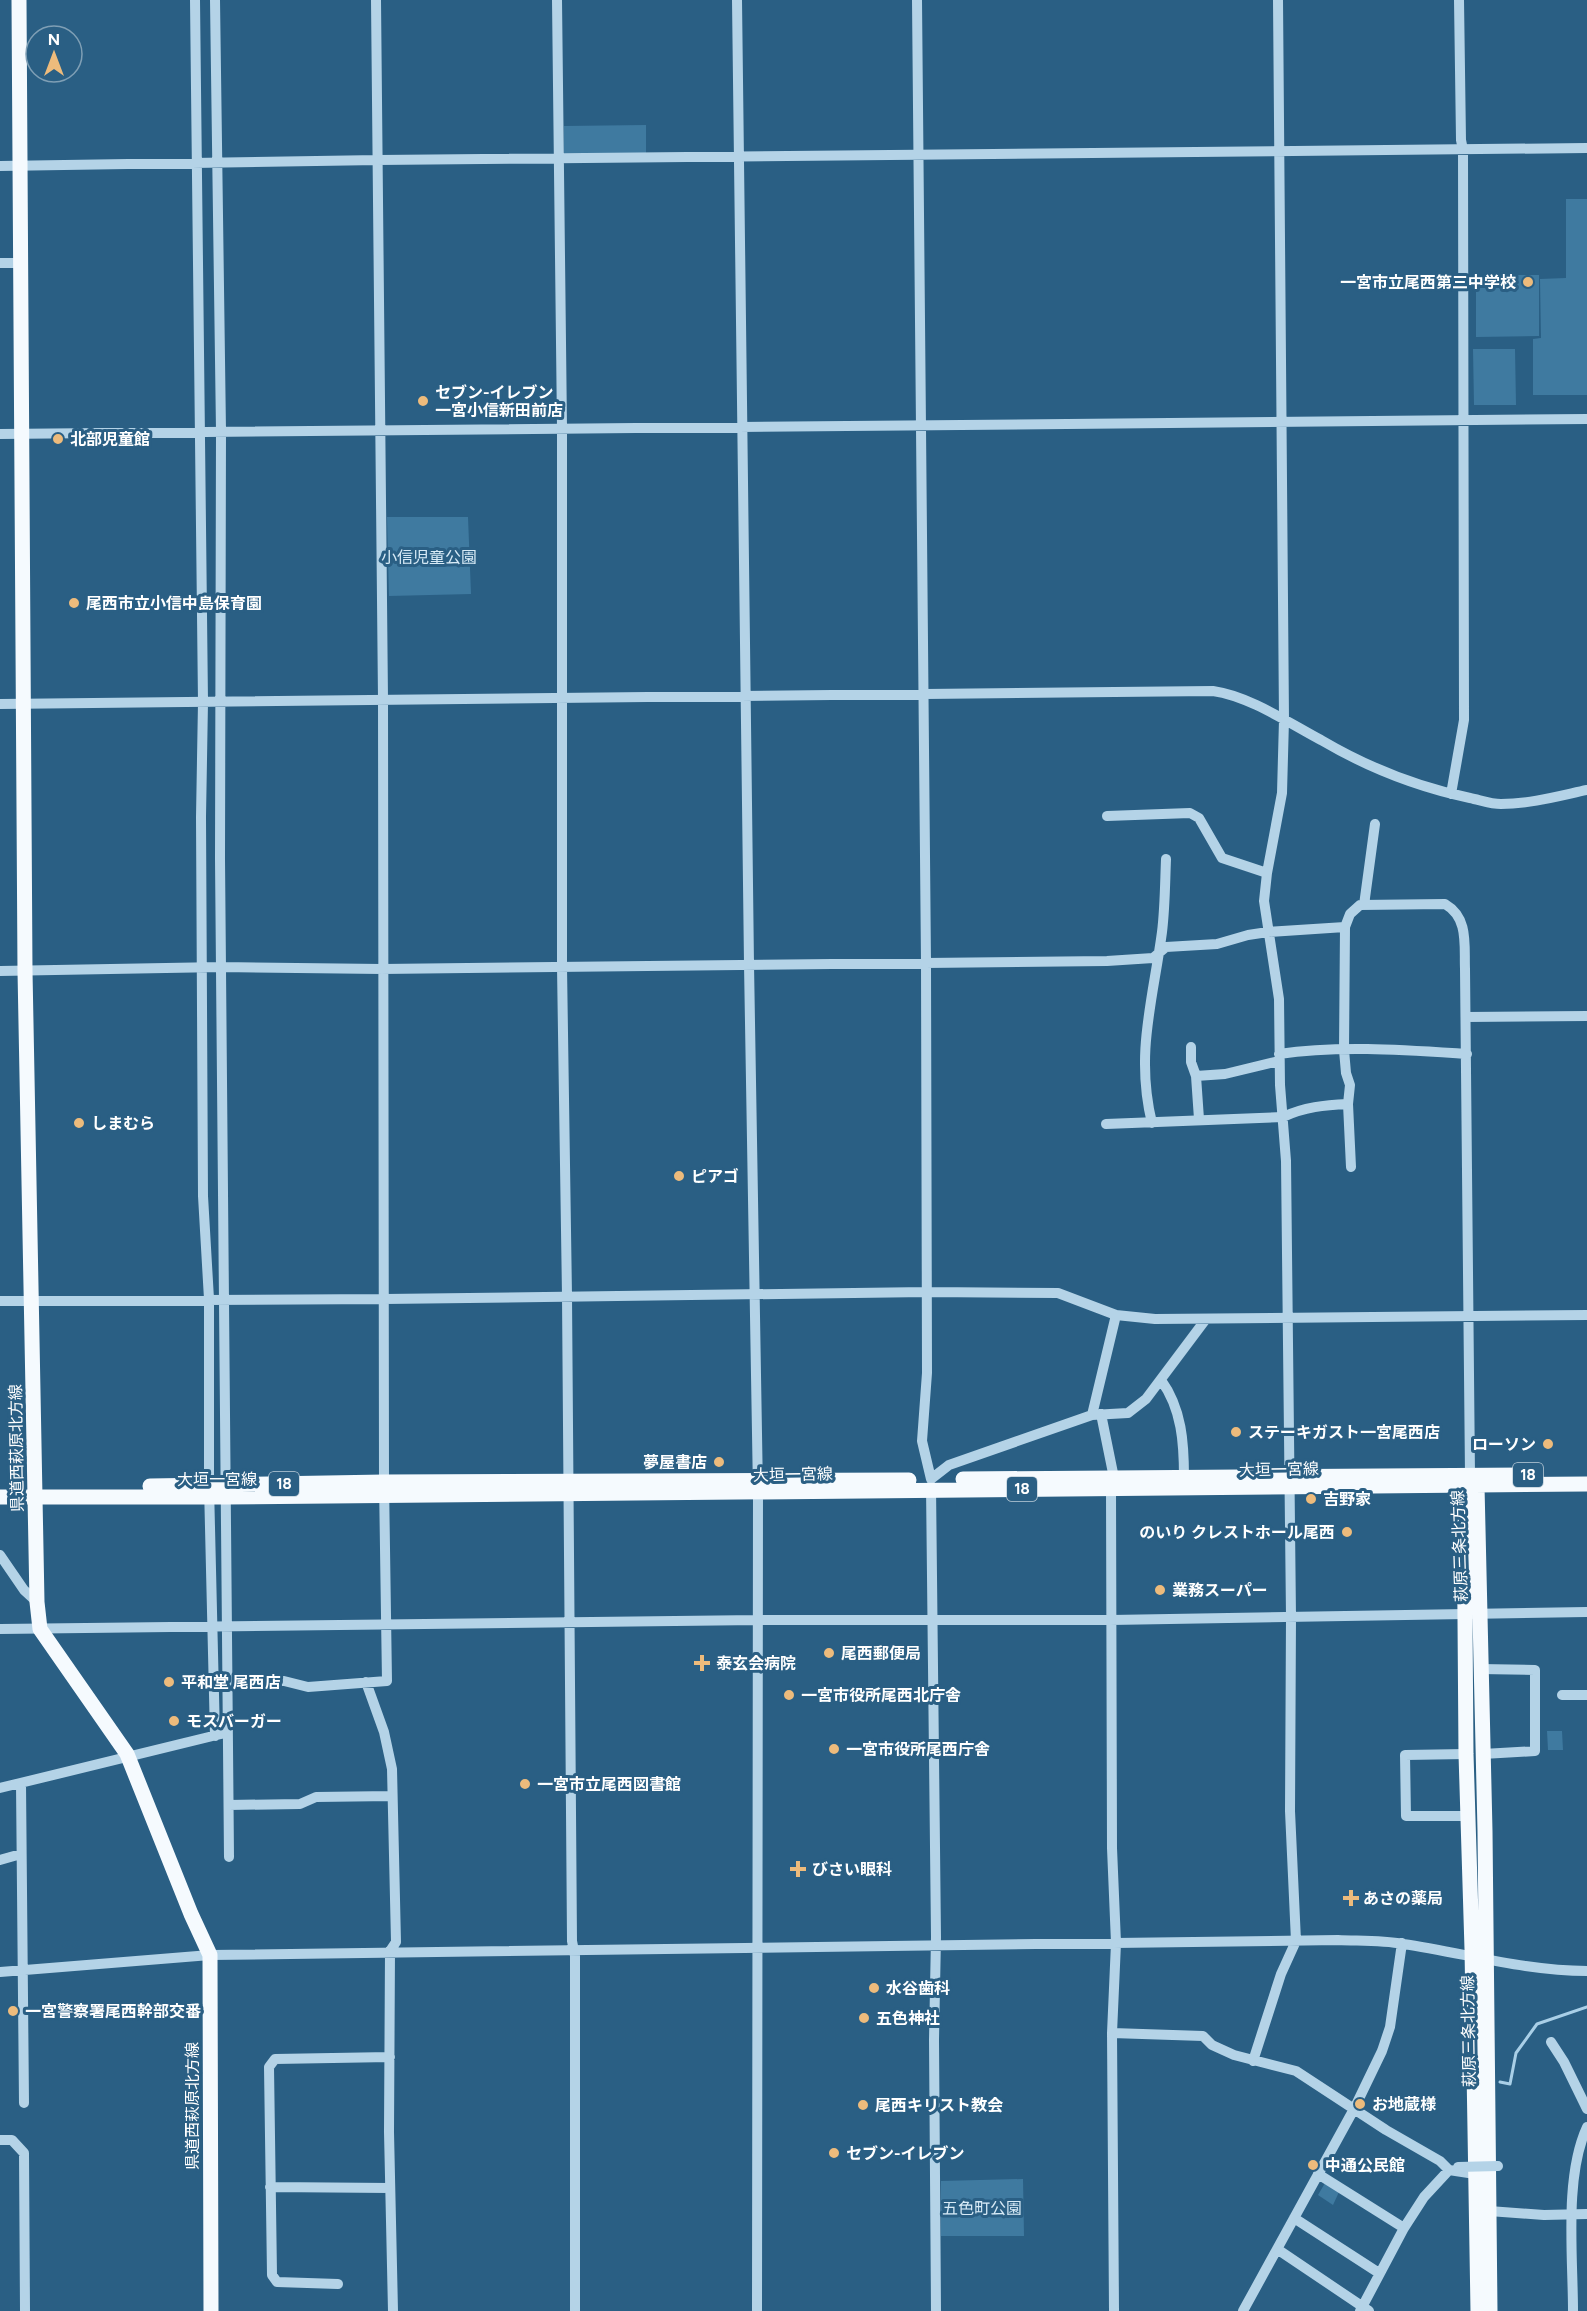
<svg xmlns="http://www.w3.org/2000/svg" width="1587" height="2311" viewBox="0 0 1587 2311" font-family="Figtree,'Noto Sans JP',sans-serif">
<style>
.green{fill:#3f7aa0}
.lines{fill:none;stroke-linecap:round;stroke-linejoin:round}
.stream{stroke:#a9cfe7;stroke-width:3}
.minor{stroke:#b4d3e7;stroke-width:10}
.major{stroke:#f5fafe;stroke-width:15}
.minor-bridge{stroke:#b4d3e7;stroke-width:10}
.poi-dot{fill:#edbb7c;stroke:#2a5f84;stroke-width:2}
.labels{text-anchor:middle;stroke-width:6;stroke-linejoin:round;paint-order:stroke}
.shield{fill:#2a5f84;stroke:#bfcfda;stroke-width:1.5}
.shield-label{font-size:15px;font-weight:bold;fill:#fff}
.poi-label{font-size:16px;font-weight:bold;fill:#fff;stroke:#2a5f84;text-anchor:start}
.park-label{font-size:16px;fill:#d7eaf6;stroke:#2a5f84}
.street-label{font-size:16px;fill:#fff;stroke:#2a5f84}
</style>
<rect width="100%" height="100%" fill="#2a5f84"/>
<path class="green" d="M646 125V153H564V126Z
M1566 199H1587V395H1533V339L1541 338 1540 279 1566 278Z
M1476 275H1539V336L1476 337Z
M1473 349H1515L1516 405H1474Z
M387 517H468L471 594 389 596Z
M1547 1731H1562L1563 1750H1548Z
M1023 2179 1024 2236H941V2181Z
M1325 2183 1339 2192 1333 2205 1318 2195Z"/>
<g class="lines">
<path class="stream" d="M1500 2082 1510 2084 1516 2053 1537 2024 1587 2007"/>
<path class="minor" d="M195 0 203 702 201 817 203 1196 209 1299V1486L215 1736
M215 0 221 431 220 859 229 1857
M557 0 562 428V967L567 1296 572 1941 575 1956V2311
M737 0 749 964 758 1492 757 2311
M917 0 926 963 927 1373 922 1441 931 1479 949 1465 1092 1415 1128 1413 1146 1399 1206 1319
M0 166 378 160 1587 148
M0 263H20
M0 434 1587 419
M0 704 1213 691C1249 696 1289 723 1321 740 1367 767 1417 787 1470 798 1480 800 1491 804 1501 804 1530 804 1559 796 1587 790
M1451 794 1464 720 1463 150 1461 140 1459 0
M1107 816 1190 813 1199 818 1222 858 1267 873
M1364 905 1375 824
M0 971 221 967 382 969 1107 961 1153 958 1166 947 1217 944 1248 935 1268 932 1345 927
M1466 1017 1587 1016
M1191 1047V1062L1196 1076 1199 1119
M1279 1054C1340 1045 1405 1050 1467 1054
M1196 1076 1225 1074 1279 1061
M1152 1123C1135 1054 1153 1000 1162 932 1165 908 1165 883 1166 859
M1106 1124 1283 1117C1304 1107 1325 1105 1348 1104
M1351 1167 1348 1104 1350 1085 1346 1073 1344 1050 1345 927 1350 914 1360 905 1445 904C1469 918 1464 945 1465 969L1470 1475
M0 1301 385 1299 927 1292 1058 1293 1116 1315 1155 1319 1587 1315
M1161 1380C1182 1409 1184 1443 1184 1478
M1101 1414 1114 1478 1111 1489 1112 1848 1116 1943 1112 2033 1114 2311
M1092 1415 1116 1315
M931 1486 936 1937 934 2040 936 2311
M0 1555 24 1590 37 1602
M0 1629 758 1620H1111L1587 1612
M1480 1669 1535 1670V1751L1483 1754
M229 1680 284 1681 308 1687 387 1681 384 1482 383 700 376 0
M366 1682 384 1732 392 1769 396 1942 390 1951 389 2132 393 2311
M1562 1695H1587
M1466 1754 1405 1755 1406 1816H1467
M21 1784 24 2103
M0 1788 221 1734
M229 1805 300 1804 316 1797 392 1796
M0 1860 21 1854
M0 1972 210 1955 1338 1940C1360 1941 1382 1940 1403 1944 1465 1953 1524 1971 1587 1971
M1112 2033 1203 2036 1212 2045 1234 2055 1296 2071 1386 2130 1440 2161 1449 2170 1475 2174
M1551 2042 1564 2062 1587 2109
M1253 2061 1281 1974 1296 1941 1290 1811 1291 1617 1286 1161 1280 1085 1279 999 1264 901 1267 873 1282 793 1284 720 1278 0
M0 2140H12L24 2153 25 2311
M1318 2174 1404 2228
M270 2187 390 2188
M1489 2211 1544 2215 1587 2214
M1294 2218 1379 2273
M1277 2249 1369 2311
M338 2284 277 2282 272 2275 269 2067 275 2059 390 2057
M1243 2311 1354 2109 1382 2051 1390 2027 1402 1943
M1360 2311 1404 2228 1424 2197 1449 2170
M1573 2311C1573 2256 1564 2177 1587 2127"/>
<path class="major" d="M19 0 25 971 37 1602 40 1629 127 1754 191 1914 210 1955 211 2311
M1471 1477 1477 1486 1485 1831 1490 2311
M1468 1478 1464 1486 1466 1754 1472 1949 1478 2311
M963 1479 1533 1475
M150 1486 384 1482 909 1480
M0 1497H226L1587 1484"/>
<path class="minor-bridge" d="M1458 2167 1498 2166"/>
</g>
<g class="poi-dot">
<circle cx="1528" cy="282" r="6"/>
<circle cx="423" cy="401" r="6"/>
<circle cx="58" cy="439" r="6"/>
<circle cx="74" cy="603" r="6"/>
<circle cx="79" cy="1123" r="6"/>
<circle cx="679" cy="1176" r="6"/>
<circle cx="1236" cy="1432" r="6"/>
<circle cx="1548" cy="1444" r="6"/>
<circle cx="719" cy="1462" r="6"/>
<circle cx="1311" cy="1499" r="6"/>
<circle cx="1347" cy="1532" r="6"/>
<circle cx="1160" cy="1590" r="6"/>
<circle cx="829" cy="1653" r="6"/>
<path d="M699 1654h6v6h6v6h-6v6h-6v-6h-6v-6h6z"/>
<circle cx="169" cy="1682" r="6"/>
<circle cx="789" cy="1695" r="6"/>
<circle cx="174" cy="1721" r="6"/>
<circle cx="834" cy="1749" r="6"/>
<circle cx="525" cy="1784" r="6"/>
<path d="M795 1860h6v6h6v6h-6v6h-6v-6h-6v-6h6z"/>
<path d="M1348 1889h6v6h6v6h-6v6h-6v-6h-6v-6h6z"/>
<circle cx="874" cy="1988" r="6"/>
<circle cx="13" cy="2011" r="6"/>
<circle cx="864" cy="2018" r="6"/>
<circle cx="1360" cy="2104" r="6"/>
<circle cx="863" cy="2105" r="6"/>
<circle cx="834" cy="2153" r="6"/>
<circle cx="1313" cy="2165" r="6"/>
</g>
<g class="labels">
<g class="shield">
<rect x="1513" y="1463" width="30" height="24" rx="4.5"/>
<rect x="269" y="1472" width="30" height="24" rx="4.5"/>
<rect x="1007" y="1477" width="30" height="24" rx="4.5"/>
</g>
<g class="shield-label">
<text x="1528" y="1480">18</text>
<text x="284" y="1489">18</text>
<text x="1022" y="1494">18</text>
</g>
<g class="poi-label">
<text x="1516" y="288" text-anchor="end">一宮市立尾西第三中学校</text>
<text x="435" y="398">セブン-イレブン<tspan x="435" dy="18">一宮小信新田前店</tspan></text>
<text x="70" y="445">北部児童館</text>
<text x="86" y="609">尾西市立小信中島保育園</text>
<text x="91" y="1129">しまむら</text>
<text x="691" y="1182">ピアゴ</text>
<text x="1248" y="1438">ステーキガスト一宮尾西店</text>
<text x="1536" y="1450" text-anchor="end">ローソン</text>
<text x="707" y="1468" text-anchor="end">夢屋書店</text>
<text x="1323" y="1505">吉野家</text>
<text x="1335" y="1538" text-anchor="end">のいり クレストホール尾西</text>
<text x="1172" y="1596">業務スーパー</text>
<text x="841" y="1659">尾西郵便局</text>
<text x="716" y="1669">泰玄会病院</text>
<text x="181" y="1688">平和堂 尾西店</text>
<text x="801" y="1701">一宮市役所尾西北庁舎</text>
<text x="186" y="1727">モスバーガー</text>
<text x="846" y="1755">一宮市役所尾西庁舎</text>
<text x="537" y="1790">一宮市立尾西図書館</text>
<text x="812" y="1875">びさい眼科</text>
<text x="1363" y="1904">あさの薬局</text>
<text x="886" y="1994">水谷歯科</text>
<text x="25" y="2017">一宮警察署尾西幹部交番</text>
<text x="876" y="2024">五色神社</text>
<text x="1372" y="2110">お地蔵様</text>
<text x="875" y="2111">尾西キリスト教会</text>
<text x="846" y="2159">セブン-イレブン</text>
<text x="1325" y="2171">中通公民館</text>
</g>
<g class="park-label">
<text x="429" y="563">小信児童公園</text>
<text x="982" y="2214">五色町公園</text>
</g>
<g class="street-label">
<text transform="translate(16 1448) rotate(-91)" y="6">県道西萩原北方線</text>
<text transform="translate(1279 1469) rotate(-1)" y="6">大垣一宮線</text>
<text transform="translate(793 1474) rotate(-1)" y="6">大垣一宮線</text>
<text x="217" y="1485">大垣一宮線</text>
<text transform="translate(1459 1546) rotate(-92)" y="6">萩原三条北方線</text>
<text transform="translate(1468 2031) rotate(-91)" y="6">萩原三条北方線</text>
<text transform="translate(192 2106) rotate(-90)" y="6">県道西萩原北方線</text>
</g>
</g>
<g transform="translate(54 54)"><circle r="28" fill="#2a5f84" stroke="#7f9fb5" stroke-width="1.5"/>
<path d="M0-4.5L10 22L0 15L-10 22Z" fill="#edbb7c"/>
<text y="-9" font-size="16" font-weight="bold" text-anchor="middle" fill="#ffffff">N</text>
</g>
</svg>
